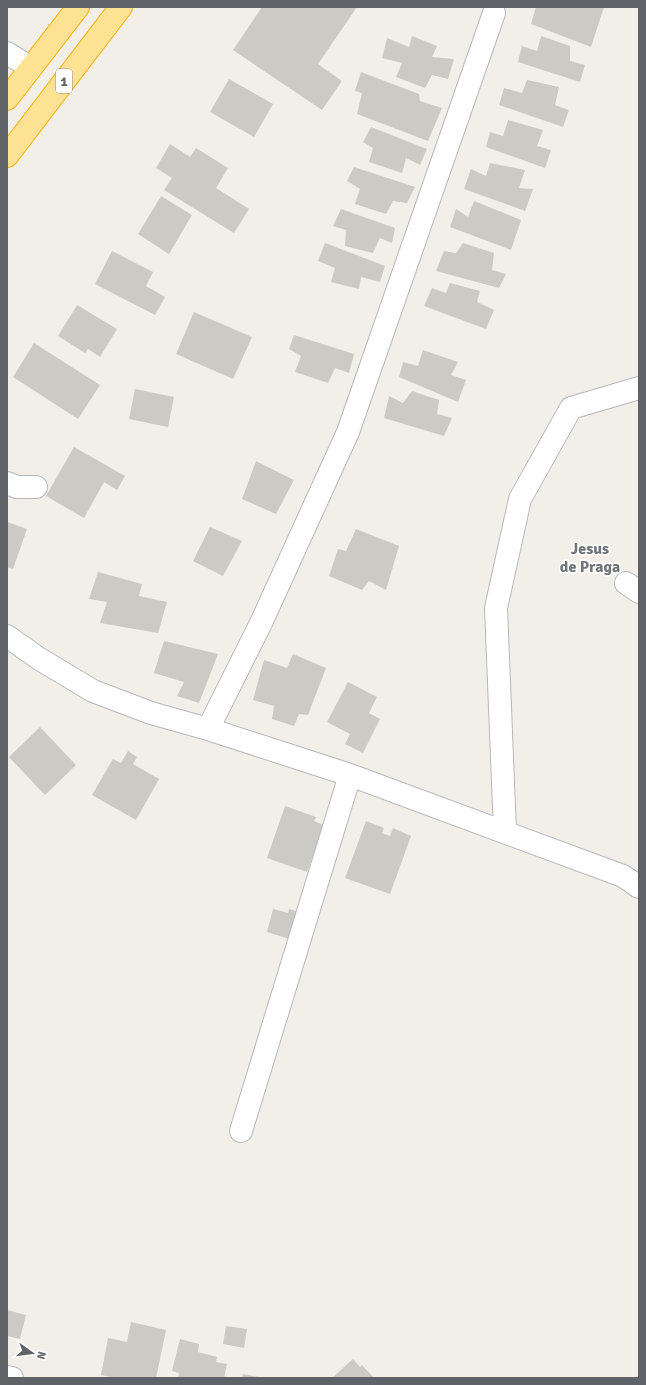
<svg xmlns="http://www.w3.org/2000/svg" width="646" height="1385" viewBox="0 0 646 1385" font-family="Signika,sans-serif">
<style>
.building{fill:#cccac5}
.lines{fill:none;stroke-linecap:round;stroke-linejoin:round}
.minor-casing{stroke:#b5b8bc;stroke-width:24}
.highway-casing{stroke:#f9ab00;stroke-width:24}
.minor{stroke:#fff;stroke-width:22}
.highway{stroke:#fde293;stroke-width:22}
.labels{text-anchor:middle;stroke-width:3.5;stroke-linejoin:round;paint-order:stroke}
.shield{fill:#fff;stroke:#8f9295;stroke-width:1}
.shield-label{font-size:14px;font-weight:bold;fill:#5f6368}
.neighbourhood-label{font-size:16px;font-weight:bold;fill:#70757a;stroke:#fff}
</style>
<rect width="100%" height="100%" fill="#f1efe8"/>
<path class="building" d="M262 7H357L318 64 342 81 322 110 233 50Z
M536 7H604L591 47 531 24Z
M412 36 437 46 432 57 454 59 448 79 432 75 425 88 396 77 402 63 382 58 387 38 409 47Z
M541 36 570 46V61L585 65 580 82 518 62 522 46 537 51Z
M361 72 419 94 420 101 442 108 428 141 357 114 362 93 355 91Z
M229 79 273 104 254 137 210 112Z
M527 80 559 87 555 105 569 110 563 127 499 105 504 88 522 93Z
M508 120 543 130 537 146 551 150 545 168 486 147 490 132 503 136Z
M371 127 427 149 420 165 406 158 402 173 369 162 373 148 363 142Z
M170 144 190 157 196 148 228 168 216 188 249 209 234 233 164 190 172 178 156 168Z
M490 163 525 170 519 188 533 189 525 211 464 189 471 169 486 176Z
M354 167 415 187 407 203 393 201 386 214 355 204 360 189 347 181Z
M161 196 192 215 169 254 138 234Z
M474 201 521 220 511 250 450 227 456 209 468 217Z
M341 209 395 228 392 243 380 238 373 253 345 246 346 230 333 226Z
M325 243 385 266 380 282 361 277 359 289 331 282 335 268 318 261Z
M463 243 494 253 492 270 506 274 499 288 436 271 444 251 456 253Z
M112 251 153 272 146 286 165 297 155 315 95 284Z
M450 283 480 291 477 302 494 310 486 329 424 306 432 288 446 293Z
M77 305 117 329 100 357 88 349 85 353 58 336Z
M194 312 252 337 233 379 176 354Z
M294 335 354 354 349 373 335 368 328 383 295 372 301 356 289 349Z
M34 343 100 385 78 419 13 377Z
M423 350 458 362 451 375 466 380 458 402 399 377 403 362 418 366Z
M135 389 174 397 168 427 129 419Z
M412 391 439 400 437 414 452 418 444 436 384 418 389 396 403 403Z
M74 447 125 476 117 490 104 482 84 518 46 496Z
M256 461 294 480 276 514 242 499Z
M7 522 27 529 13 569 7 567Z
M210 527 242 541 223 576 193 561Z
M356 529 399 546 386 590 369 581 362 590 329 576 338 549 346 551Z
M98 572 142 584 139 596 167 602 158 633 100 623 107 602 89 599Z
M164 641 218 654 199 703 177 696 184 682 154 673Z
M293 654 326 668 308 715 299 714 294 726 272 719 274 706 253 700 264 660 287 668Z
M348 682 377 697 369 713 380 719 363 753 345 744 350 734 327 722Z
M40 727 76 765 45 795 9 757Z
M128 751 137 757 133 764 159 779 136 820 92 795 113 759 121 763Z
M285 806 316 817 314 821 324 825 307 872 267 858Z
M366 821 384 828 382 833 390 836 393 828 411 836 390 894 345 878Z
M273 909 288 913 289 909 304 913 296 941 267 932Z
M7 1310 26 1315 20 1339 7 1336Z
M131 1322 166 1330 156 1378H115L101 1375 108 1338 127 1342Z
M226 1326 247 1329 244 1348 223 1344Z
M180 1339 199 1344 198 1352 217 1357 216 1362 227 1364 224 1378H178L179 1373 172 1371Z
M353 1359 360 1367 362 1365 374 1378H332Z
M243 1374 259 1377V1378H242Z"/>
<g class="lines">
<g class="minor-casing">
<path id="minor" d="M7 53 31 68
M7 483 17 487H36
M626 583 639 592
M7 636 38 658 93 691 151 713 208 729 350 775 623 876 639 887
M208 729 261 623 348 432 494 13
M505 832 496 608 520 499 571 408 639 388
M241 1131 350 775
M7 1377 12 1378"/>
</g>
<g class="highway-casing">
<path id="highway" d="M7 99 78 7
M7 156 121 7"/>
</g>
<use href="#minor" class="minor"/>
<use href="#highway" class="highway"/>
</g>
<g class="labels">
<rect class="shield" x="56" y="69" width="16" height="24" rx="3"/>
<g class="shield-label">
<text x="64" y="86">1</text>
</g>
<g class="neighbourhood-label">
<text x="590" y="554">Jesus<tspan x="590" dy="18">de Praga</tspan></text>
</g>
</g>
<rect width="646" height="1385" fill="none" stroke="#5f6368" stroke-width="16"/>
<g transform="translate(32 1353) rotate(104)" stroke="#ffffff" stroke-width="3" paint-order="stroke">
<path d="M0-3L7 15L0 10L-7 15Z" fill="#5f6368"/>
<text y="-6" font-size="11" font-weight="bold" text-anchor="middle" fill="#5f6368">N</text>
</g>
</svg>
